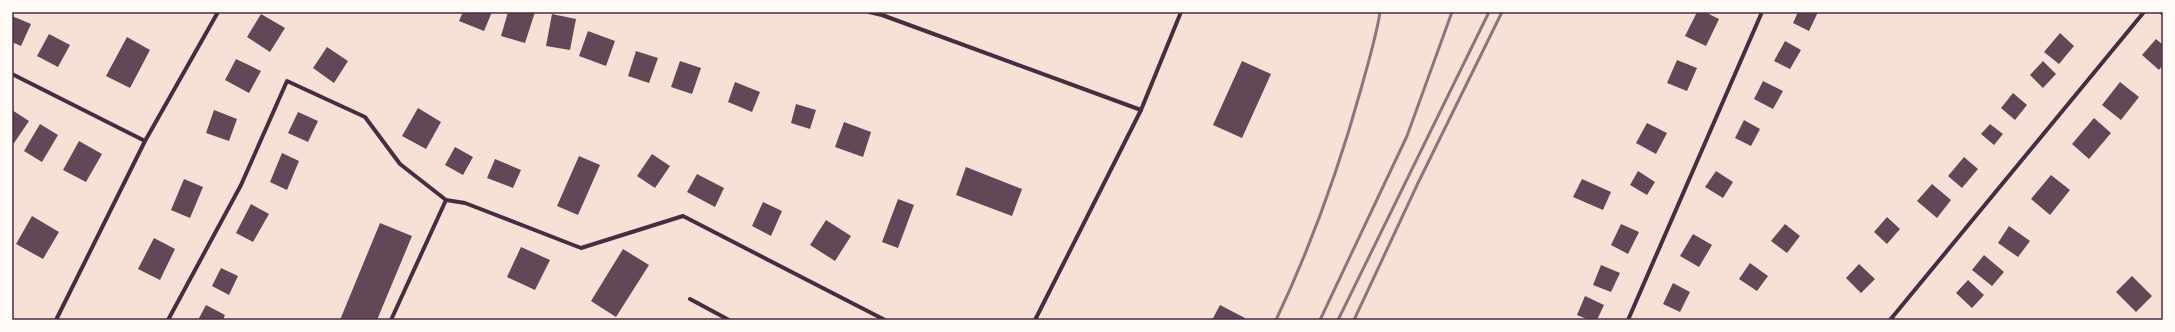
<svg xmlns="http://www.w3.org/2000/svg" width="2175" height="332" viewBox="0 0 2175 332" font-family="Overpass,sans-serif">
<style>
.building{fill:#644757}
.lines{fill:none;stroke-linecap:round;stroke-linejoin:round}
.service{stroke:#4a2c40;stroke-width:3}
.minor{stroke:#4a2c40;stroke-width:4}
.rail{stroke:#8f747c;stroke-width:3}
.neatline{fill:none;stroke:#4a2c40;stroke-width:1.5}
</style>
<rect width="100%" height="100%" fill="#f7e1d7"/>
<path class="building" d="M463 12H492L484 31 459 21Z
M508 12H535L525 43 501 36Z
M1697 12H1705L1719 19 1706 46 1685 36Z
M1798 12H1818L1809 31 1793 23Z
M261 14 285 28 270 52 247 37Z
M552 14 576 19 570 50 546 46Z
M12 16 31 24 21 46 12 42Z
M588 31 615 41 606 66 579 56Z
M2060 33 2074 46 2059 64 2044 52Z
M49 34 70 45 58 67 37 56Z
M127 37 150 50 130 88 106 76Z
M2156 39 2163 45V65L2159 70 2142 55Z
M1785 41 1801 50 1790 69 1774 61Z
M327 47 348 61 334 83 313 68Z
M636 51 658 58 649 83 628 76Z
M236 59 261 71 249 93 225 80Z
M1677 60 1697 68 1687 91 1667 83Z
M680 61 701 68 692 94 671 87Z
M1242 61 1271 74 1242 138 1213 125Z
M2043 61 2056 74 2043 88 2030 75Z
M1763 81 1783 91 1773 109 1754 99Z
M735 82 760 92 752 112 728 102Z
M2120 82 2139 97 2121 120 2102 105Z
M2013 93 2027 105 2015 120 2001 108Z
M796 104 816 110 810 129 791 123Z
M418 108 441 122 426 149 402 136Z
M12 110 29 121 12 146Z
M214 110 237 119 229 141 206 133Z
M298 112 318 121 308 142 288 133Z
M2094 118 2111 133 2089 159 2072 144Z
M1744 120 1760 129 1751 146 1735 138Z
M844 122 871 132 863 157 835 147Z
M1647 123 1667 133 1656 154 1636 143Z
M40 124 58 135 42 162 24 151Z
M1990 124 2003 134 1994 145 1981 134Z
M79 141 102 154 86 182 63 170Z
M455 147 473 157 463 175 445 165Z
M282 153 299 161 287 190 270 182Z
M652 154 670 166 655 188 637 176Z
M579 156 600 165 578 215 557 206Z
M1964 157 1978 169 1962 188 1948 176Z
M495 159 521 170 513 188 487 178Z
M966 167 1022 189 1012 216 956 195Z
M1638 171 1655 182 1647 195 1630 185Z
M1716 171 1733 182 1723 198 1705 187Z
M697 174 724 188 715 207 687 192Z
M2051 175 2070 190 2050 215 2031 199Z
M184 179 203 187 190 218 171 210Z
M1582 179 1611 192 1603 210 1573 197Z
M1932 184 1951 200 1937 218 1917 201Z
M898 199 914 205 898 248 882 242Z
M763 202 782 211 771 236 752 226Z
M251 204 269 214 253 242 236 233Z
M32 216 59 232 43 259 16 244Z
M1887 217 1900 229 1887 244 1874 232Z
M826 220 851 236 835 261 810 245Z
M380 223 412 236 377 320H340Z
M1621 224 1639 232 1628 254 1611 245Z
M1785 224 1800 236 1787 253 1771 241Z
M2009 226 2030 241 2018 257 1998 243Z
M1693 234 1712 245 1699 267 1680 256Z
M154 238 175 249 160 280 138 269Z
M521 247 550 260 535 290 507 277Z
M623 249 649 265 616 317 591 301Z
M1984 255 2004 272 1992 286 1972 270Z
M1750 263 1768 276 1757 291 1739 279Z
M1859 264 1875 279 1861 293 1846 278Z
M1601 265 1620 273 1611 292 1593 285Z
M221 268 238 276 229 295 212 286Z
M2132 276 2152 296 2136 312 2116 292Z
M1968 280 1984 295 1972 308 1956 293Z
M1673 283 1690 292 1680 312 1663 304Z
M1585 296 1604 305 1597 320H1589L1577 315Z
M206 305 225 315 223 320H198Z
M1220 305 1245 318 1244 320H1212Z"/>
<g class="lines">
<path class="service" d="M2160 12 2163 14"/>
<path class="minor" d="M869 12 882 15 1141 110
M12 74 145 141
M690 299 729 320
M56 320 145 141 218 12
M168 320 241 185 287 81 365 117 400 164 446 200 465 203 581 248 683 216 885 320
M391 320 446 200
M1035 320 1141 110 1181 12
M1628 320 1762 12
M1890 320 2144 12"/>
<path class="rail" d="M1276 320C1311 246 1339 168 1361 89 1368 63 1376 38 1380 12
M1320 320 1407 136 1452 12
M1338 320 1489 12
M1354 320 1418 183 1502 12"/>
</g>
<rect width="2175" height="332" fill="none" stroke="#fffaf5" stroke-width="26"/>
<rect x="13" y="13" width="2149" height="306" class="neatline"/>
</svg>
